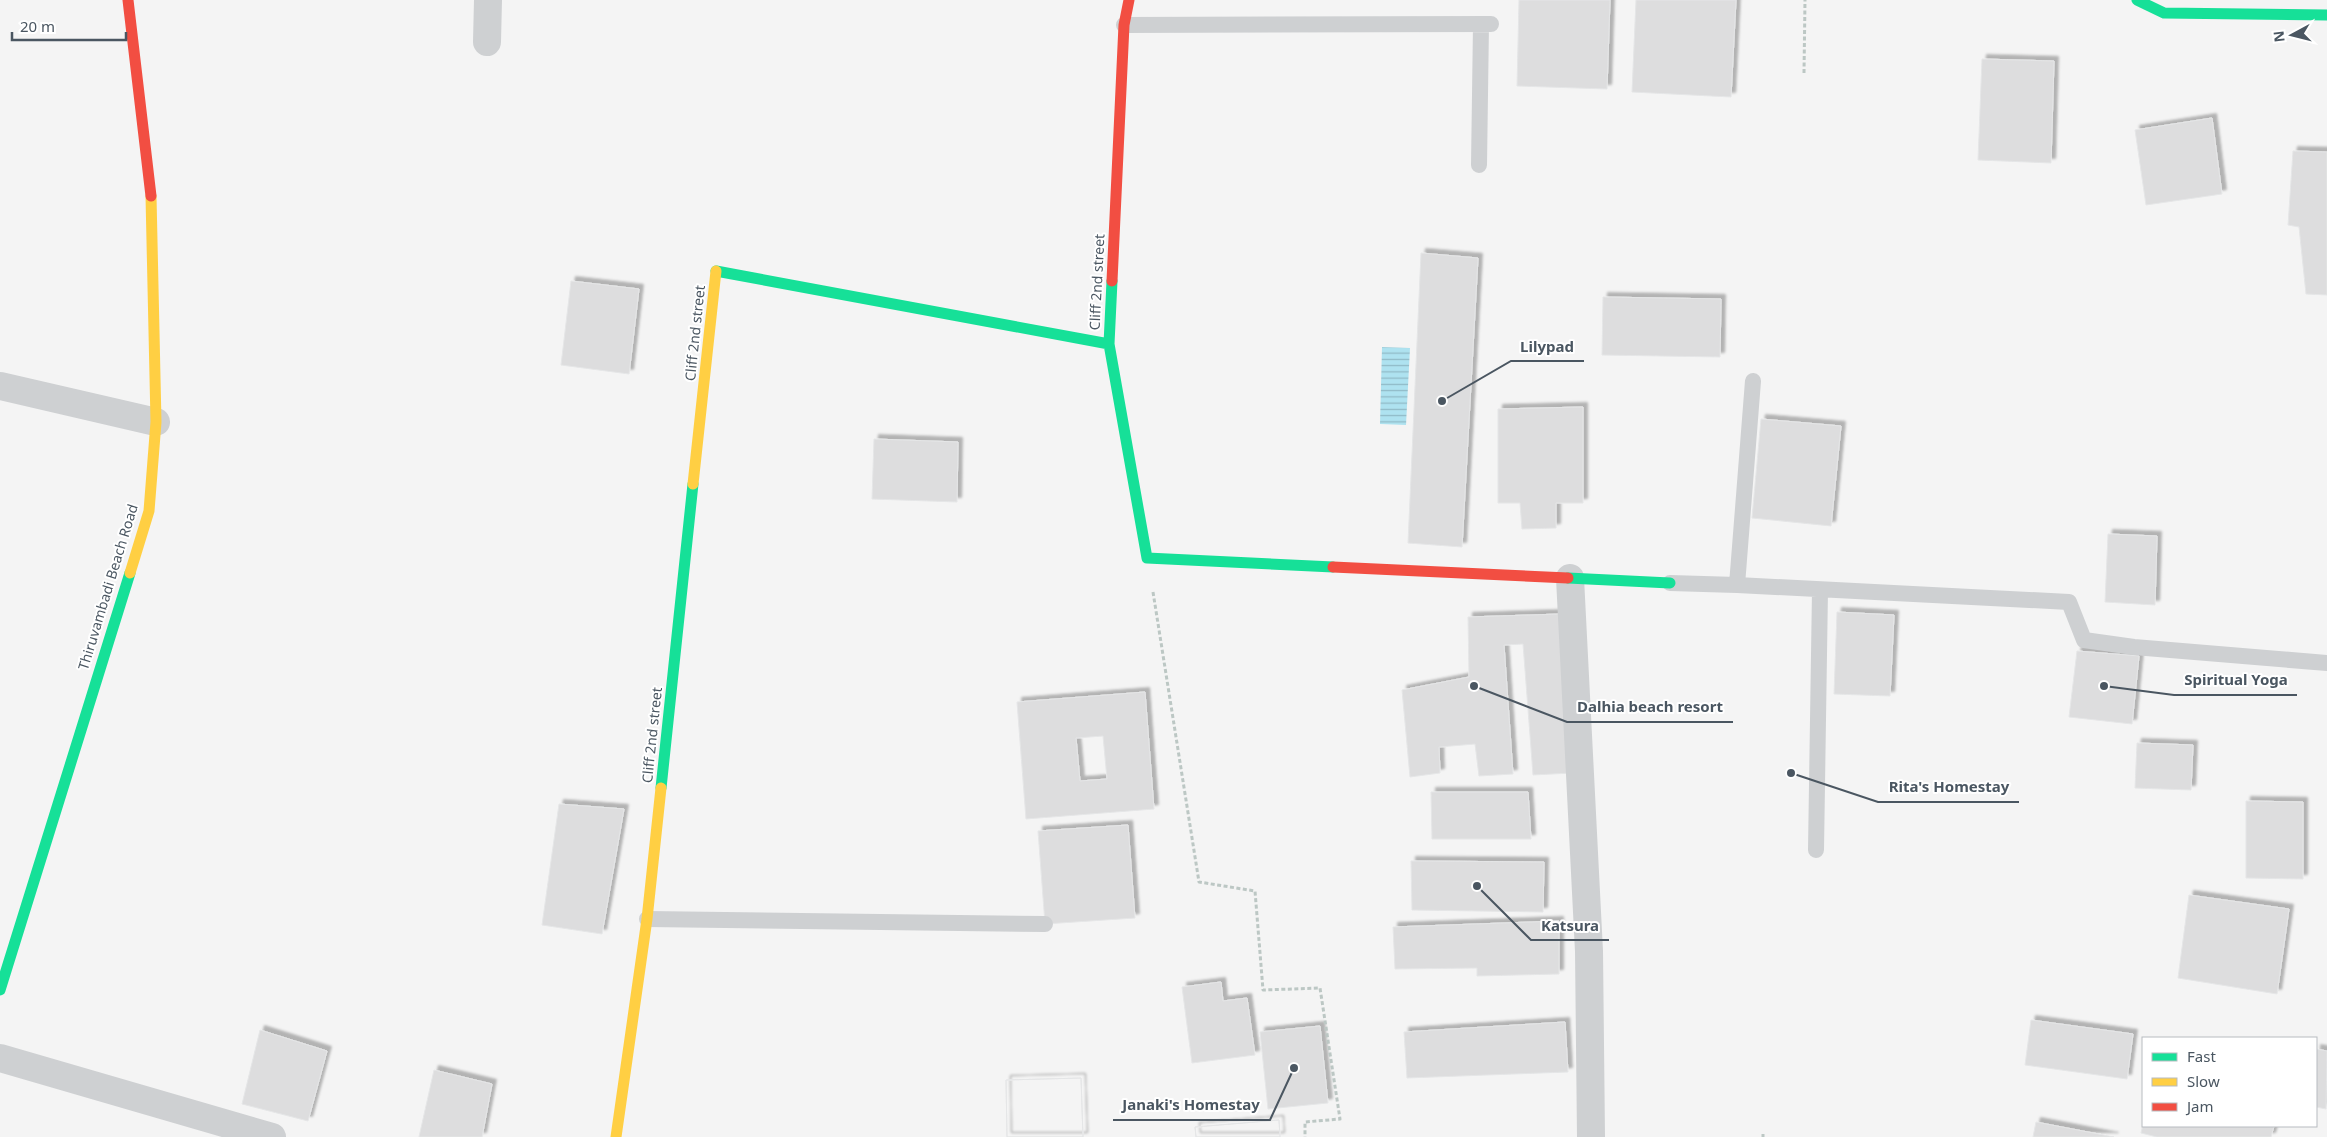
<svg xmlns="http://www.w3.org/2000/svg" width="2327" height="1137" viewBox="0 0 2327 1137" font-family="'Noto Sans',sans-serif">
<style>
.water{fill:url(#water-rules)}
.building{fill:#ddddde;stroke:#e5e6e7;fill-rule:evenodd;filter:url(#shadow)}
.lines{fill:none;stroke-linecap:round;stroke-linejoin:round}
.path{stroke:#bcc7c4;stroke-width:3;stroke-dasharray:4 2.5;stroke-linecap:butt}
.lane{stroke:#ced0d2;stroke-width:16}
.street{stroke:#ced0d2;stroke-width:28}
.fast{stroke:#16e098;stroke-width:11}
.slow{stroke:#ffcf43;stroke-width:11}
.jam{stroke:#f24e42;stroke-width:11}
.labels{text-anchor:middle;stroke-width:4;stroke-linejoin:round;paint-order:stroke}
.street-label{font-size:14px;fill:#4a5661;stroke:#fff}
.leader{fill:none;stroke:#4a5661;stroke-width:2}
.callout-dot{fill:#4a5661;stroke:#fff;stroke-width:2}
.callout-label{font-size:15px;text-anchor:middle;font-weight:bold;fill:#4a5661;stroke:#fff;stroke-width:4;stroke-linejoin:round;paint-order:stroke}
</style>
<defs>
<pattern id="water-rules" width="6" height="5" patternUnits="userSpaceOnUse" patternTransform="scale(1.25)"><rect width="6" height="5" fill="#aee2f0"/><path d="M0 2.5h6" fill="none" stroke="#90bac6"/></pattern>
<filter id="shadow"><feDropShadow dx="4.5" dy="-4.5" stdDeviation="1" flood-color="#0004"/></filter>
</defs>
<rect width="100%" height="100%" fill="#f4f4f4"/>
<path class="water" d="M1382 347 1410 348 1406 425 1380 424Z"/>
<path class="building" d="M1519 0H1610L1607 89 1517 86Z
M1636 0H1736L1731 97 1632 92Z
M1982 59 2054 61 2051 163 1978 160Z
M2212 118 2222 194 2146 205 2135 130Z
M2293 151 2327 152V295L2306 294 2299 227 2288 225Z
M1421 253 1478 258 1462 547 1408 543Z
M571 281 639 289 629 374 561 365Z
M1603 297 1721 299 1720 357 1602 355Z
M1583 407V503H1556V528L1522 529 1520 503H1498V409Z
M1761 419 1841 426 1831 526 1752 518Z
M874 439 958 442 957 502 872 499Z
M2108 534 2157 536 2155 605 2105 602Z
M1837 612 1894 615 1890 696 1834 694Z
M1561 614 1572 773 1533 775 1523 644 1504 645 1513 774 1479 776 1475 744 1439 747 1440 773 1410 777 1402 690 1469 677 1468 617Z
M2077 651 2139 656 2132 724 2069 717Z
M1145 692 1154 809 1026 819 1017 702ZM1103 736 1107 779 1080 781 1076 738Z
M2137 743 2193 745 2191 790 2135 788Z
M1431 792H1528L1531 839H1432Z
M2246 801 2303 802V879L2246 878Z
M559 804 624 809 602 934 542 925Z
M1128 825 1135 918 1045 924 1038 831Z
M1411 861 1544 862 1543 912 1412 910Z
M2189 895 2289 909 2277 994 2178 978Z
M1559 921V974L1477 976V968L1395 969 1393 927Z
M1221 982 1223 1001 1247 998 1255 1055 1192 1063 1182 987Z
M2031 1020 2133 1034 2127 1079 2025 1065Z
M1565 1022 1568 1072 1407 1078 1404 1032Z
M1320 1026 1328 1103 1268 1109 1260 1032Z
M260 1030 327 1051 308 1121 242 1104Z
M2316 1049 2327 1051 2326 1109 2316 1107Z
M434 1070 492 1084 482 1137H419Z
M1081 1078 1083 1137H1007L1006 1080Z
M1081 1078 1083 1137H1007L1006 1080Z
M1279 1120 1280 1137H1196L1195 1127Z
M1279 1120 1280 1137H1196L1195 1127Z
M2036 1122 2114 1137H2033Z
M2143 1124V1126H2274L2271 1137H2157L2141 1133Z"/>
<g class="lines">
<path class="path" d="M1804 73 1805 0
M1153 592 1199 882 1255 891 1263 990 1320 988 1340 1119 1305 1122V1137
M1763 1137V1134"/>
<path class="lane" d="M1124 25 1491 24
M1479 165 1481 24
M1670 583 1737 585 2069 602 2084 640 2134 647 2327 663
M1737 585 1753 381
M1816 850 1820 590
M647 919 1045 924"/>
<path class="street" d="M487 42 488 0
M0 386 156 422
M1570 578 1589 951 1591 1137
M0 1058 272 1137"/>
<path class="fast" d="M2137 0 2164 13 2327 15
M716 271 1109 344
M1112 281 1109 344 1147 558 1333 567
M1568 578 1670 583
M661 788 693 484
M0 990 130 573"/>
<path class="slow" d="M693 484 716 271
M130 573 149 511 156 422 151 196
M616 1137 647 919 661 788"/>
<path class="jam" d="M128 0 151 196
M1112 281 1124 25 1129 0
M1333 567 1568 578"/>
</g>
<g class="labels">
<g class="street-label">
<text transform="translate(1097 282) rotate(-87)" y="5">Cliff 2nd street</text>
<text transform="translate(695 333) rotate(-84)" y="5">Cliff 2nd street</text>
<text transform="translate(108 587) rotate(-73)" y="5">Thiruvambadi Beach Road</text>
<text transform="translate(652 735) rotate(-84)" y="5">Cliff 2nd street</text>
</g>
</g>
<path class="leader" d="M1442 401L1511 361H1584M2104 686L2174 695H2297M1474 686L1567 722H1733M1791 773L1878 802H2019M1477 886L1531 940H1609M1294 1068L1270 1120H1113"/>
<g class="callout-dot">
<circle cx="1442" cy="401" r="5"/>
<circle cx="2104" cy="686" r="5"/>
<circle cx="1474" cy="686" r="5"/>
<circle cx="1791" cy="773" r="5"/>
<circle cx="1477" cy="886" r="5"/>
<circle cx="1294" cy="1068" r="5"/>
</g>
<g class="callout-label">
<text x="1547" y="352">Lilypad</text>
<text x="2236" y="685">Spiritual Yoga</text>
<text x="1650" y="712">Dalhia beach resort</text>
<text x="1949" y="792">Rita's Homestay</text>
<text x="1570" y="931">Katsura</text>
<text x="1191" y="1110">Janaki's Homestay</text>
</g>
<rect x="2142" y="1037" width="175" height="90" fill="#ffffff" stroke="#b7bbc0"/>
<rect x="2152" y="1053" width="25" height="8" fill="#16e098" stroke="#b7bbc0"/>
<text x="2187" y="1062" font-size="15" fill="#4a5661">Fast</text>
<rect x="2152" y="1078" width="25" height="8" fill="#ffcf43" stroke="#b7bbc0"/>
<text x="2187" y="1087" font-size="15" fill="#4a5661">Slow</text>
<rect x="2152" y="1103" width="25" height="8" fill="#f24e42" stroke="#b7bbc0"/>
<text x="2187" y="1112" font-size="15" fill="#4a5661">Jam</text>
<g transform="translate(2292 35) rotate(263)" stroke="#ffffff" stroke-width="4" paint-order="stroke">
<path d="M0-4L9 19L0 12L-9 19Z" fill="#4a5661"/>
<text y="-8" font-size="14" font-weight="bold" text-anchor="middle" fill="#4a5661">N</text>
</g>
<path d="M12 32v8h114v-8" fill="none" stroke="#4a5661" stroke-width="2.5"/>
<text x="20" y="32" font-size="15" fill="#4a5661" stroke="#ffffff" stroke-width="4" paint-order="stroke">20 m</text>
</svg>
